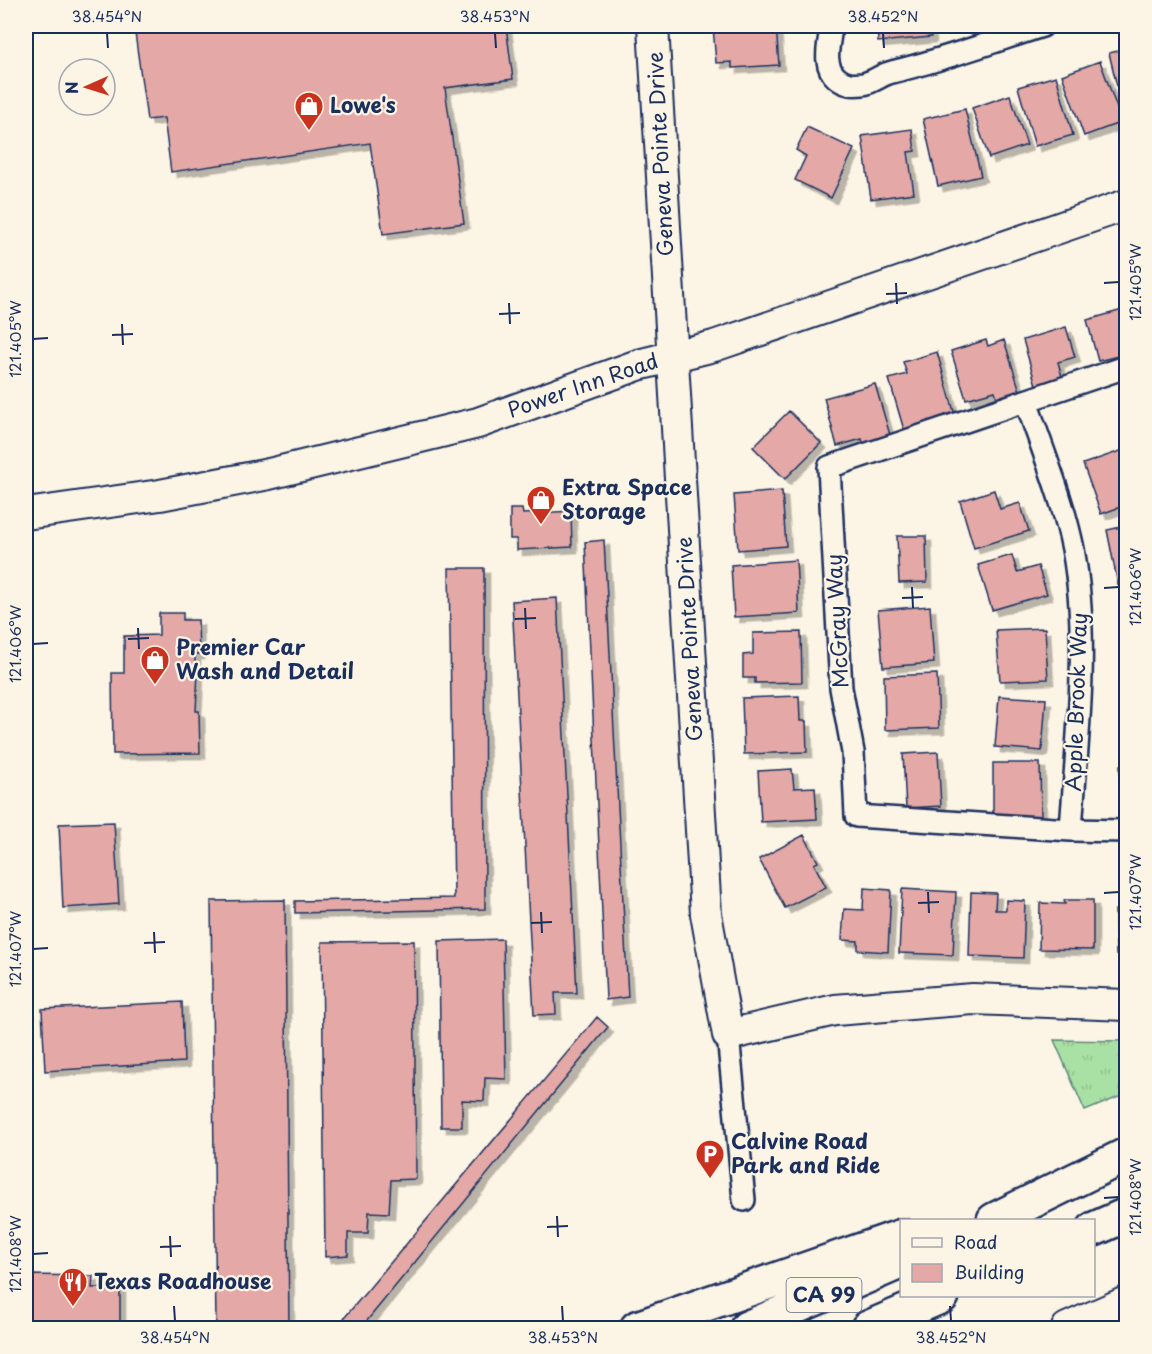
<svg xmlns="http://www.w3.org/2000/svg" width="1152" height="1354" viewBox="0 0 1152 1354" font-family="'Playpen Sans',sans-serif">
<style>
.grass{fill:url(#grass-tufts);stroke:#628880;stroke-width:1.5}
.building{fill:#e4a9a6;stroke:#1b2f5e;stroke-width:1.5;filter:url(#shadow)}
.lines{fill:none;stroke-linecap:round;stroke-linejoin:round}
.street-casing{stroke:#1b2f5e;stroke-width:26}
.secondary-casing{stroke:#1b2f5e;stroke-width:34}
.highway-casing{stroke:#1b2f5e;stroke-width:38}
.street{stroke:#fcf5e5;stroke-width:21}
.secondary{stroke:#fcf5e5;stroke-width:30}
.highway{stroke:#fcf5e5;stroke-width:33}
.ticks{fill:none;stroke:#1b2f5e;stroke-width:2}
.labels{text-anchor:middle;stroke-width:4.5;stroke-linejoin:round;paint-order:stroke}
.shield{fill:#fcf5e5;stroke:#5e6a86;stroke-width:1.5}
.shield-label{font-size:20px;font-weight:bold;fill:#1b2f5e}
.poi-label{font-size:21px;font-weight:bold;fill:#1b2f5e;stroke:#fcf5e5;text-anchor:start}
.street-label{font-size:21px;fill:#1b2f5e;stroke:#fcf5e5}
.neatline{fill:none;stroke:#1b2f5e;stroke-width:2}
.ticks-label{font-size:15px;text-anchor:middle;fill:#1b2f5e}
</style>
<defs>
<pattern id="grass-tufts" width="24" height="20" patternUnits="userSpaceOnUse" patternTransform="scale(1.5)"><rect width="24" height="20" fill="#a9e0a3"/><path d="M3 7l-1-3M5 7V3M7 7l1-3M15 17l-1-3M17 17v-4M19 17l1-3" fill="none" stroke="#91c08f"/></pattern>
<filter id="shadow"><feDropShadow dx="5.5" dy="5.5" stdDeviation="0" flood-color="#0004"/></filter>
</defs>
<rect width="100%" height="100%" fill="#fcf5e5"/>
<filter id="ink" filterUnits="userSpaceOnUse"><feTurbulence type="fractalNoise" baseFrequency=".0167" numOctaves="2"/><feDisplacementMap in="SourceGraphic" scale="12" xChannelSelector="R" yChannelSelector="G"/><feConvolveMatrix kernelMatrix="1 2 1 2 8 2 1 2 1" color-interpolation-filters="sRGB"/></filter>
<g filter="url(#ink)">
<path class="grass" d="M1054 1040 1126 1041V1094L1085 1111Z"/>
<path class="building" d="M134 26H506L513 79 445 88 464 223 383 234 370 143 171 172 164 118 147 120Z
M738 26H776L779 65 732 68V62L716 63 713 27Z
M877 26H930L931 37 878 42Z
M1126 49V124L1109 53Z
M1100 61 1122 122 1084 136 1062 75Z
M1056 76 1073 135 1035 146 1018 87Z
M1010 95 1027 145 989 158 972 108Z
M965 109 981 176 938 186 923 119Z
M807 127 854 149 831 198 795 180 806 156 796 150Z
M912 129 915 151 908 152 914 193 871 199 862 136Z
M1126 309V354L1098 361 1087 320Z
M1066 327 1075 357 1058 362 1064 384 1038 392 1023 340Z
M986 340 988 346 1004 340 1020 391 997 398 995 391 966 399 951 351Z
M937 352 955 415 904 430 889 379 907 374 903 362Z
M875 384 890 435 863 443 862 439 837 446 824 398Z
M789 411 821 443 785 479 753 447Z
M1126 449V505L1101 514 1083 464Z
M994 490 1000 509 1020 503 1029 531 974 548 960 501Z
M782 491 786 546 738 550 734 495Z
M510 509H522L523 514 571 511 572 547 517 550V539H510Z
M1126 526V583L1118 585 1107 530Z
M897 536H926L927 582 899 583Z
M604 540 628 997 606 1000 585 542Z
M1012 555 1017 572 1038 566 1047 594 992 610 978 565Z
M796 560 799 613 734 617 731 565Z
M449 568H484L485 909 295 913V901L454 898Z
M557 598 577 993H555L556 1014 534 1015 512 601Z
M930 606 934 663 883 667 878 610Z
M159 613H183V620H198L199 654H195V672H198L196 711H199L200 753 113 754 112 673H124V636L159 635Z
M1122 627H1126V655H1124Z
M1045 628 1048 679 1000 681 996 630Z
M801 632 802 682 755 683V678H743V655L753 654V633Z
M937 674 939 728 885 730 884 676Z
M799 696 800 721H806L807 752 744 754 742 698Z
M999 696 1046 699 1042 751 995 747Z
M938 752 941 806 906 808 903 754Z
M993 763H1040L1041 817H993Z
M1120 765H1126V819H1122Z
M792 769 794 788 815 787 817 819 761 822 758 771Z
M114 822 119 904 63 908 59 824Z
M804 835 818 862 814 864 826 887 785 908 759 859Z
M864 888 891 890 888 952 858 950V941L842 940 844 909 863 910Z
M902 889 956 892 953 955 899 953Z
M971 892 996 893 995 910H1006V900L1025 901 1023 958 969 956Z
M285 900 289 1328H216L211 901Z
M1064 900H1093V950L1039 949 1040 903 1065 904Z
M1115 910H1126V955H1116Z
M503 939 506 1079 485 1078 484 1101 462 1100V1127H441L439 941Z
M414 941 416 1179 391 1180 389 1213 369 1212 368 1233H348V1255L325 1257 322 942Z
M182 1002 184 1062 45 1071 42 1009Z
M597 1017 608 1027 361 1328H349L340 1323Z
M26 1275 93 1276 92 1288 120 1287V1328H26Z"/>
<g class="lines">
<g class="street-casing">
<path id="street" d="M831 26C830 43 821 64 837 78 845 85 853 85 863 84 874 82 882 74 892 72 943 60 992 42 1042 26
M1126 367 829 467 841 688 853 752 856 816 1071 830 1126 831
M1026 401C1042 449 1063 499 1073 549 1090 641 1077 737 1071 830
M728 1035 744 1200"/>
</g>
<g class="secondary-casing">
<path id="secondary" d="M653 26 706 914 728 1035 835 1010 973 999 1126 1005
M26 514 160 495 269 474 478 423 638 365 714 346 1126 205
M1067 1328 1126 1302"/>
</g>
<g class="highway-casing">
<path id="highway" d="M994 1220 1126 1155
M1094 1229 1126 1215
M637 1328 902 1236
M747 1328 902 1261
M868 1328 942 1296"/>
</g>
<use href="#street" class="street"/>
<use href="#secondary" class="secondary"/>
<use href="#highway" class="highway"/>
</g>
</g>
<path class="ticks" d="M107 33 108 48M495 33 496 48M883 33 884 48M896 283 897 304M1104 283 1119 282M886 294 907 293M509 303 510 324M499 314 520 313M122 324 123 345M112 335 133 334M33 339 48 338M912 587 913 608M1104 588 1119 587M902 598 923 597M525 608 526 629M515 619 536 618M138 628 139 649M128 639 149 638M33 644 48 643M928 892 929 913M1104 893 1119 892M918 903 939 902M541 912 542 933M531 923 552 922M154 932 155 953M144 943 165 942M33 949 48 948M1104 1198 1119 1197M557 1216 558 1237M547 1227 568 1226M170 1236 171 1257M160 1247 181 1246M33 1254 48 1253M174 1306 175 1321M562 1306 563 1321M950 1306 951 1321"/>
<defs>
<g id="shop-pin" transform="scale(1.5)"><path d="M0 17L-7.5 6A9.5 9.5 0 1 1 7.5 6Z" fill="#c8321e" stroke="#fcf5e5"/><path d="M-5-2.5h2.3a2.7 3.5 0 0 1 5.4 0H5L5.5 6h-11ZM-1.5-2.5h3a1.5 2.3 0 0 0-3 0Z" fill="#fff"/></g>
<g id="parking-pin" transform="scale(1.5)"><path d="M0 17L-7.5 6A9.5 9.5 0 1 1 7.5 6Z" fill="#c8321e" stroke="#fcf5e5"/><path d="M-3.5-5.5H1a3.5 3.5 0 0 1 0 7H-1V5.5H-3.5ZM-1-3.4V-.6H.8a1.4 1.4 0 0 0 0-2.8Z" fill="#fff"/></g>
<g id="restaurant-pin" transform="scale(1.5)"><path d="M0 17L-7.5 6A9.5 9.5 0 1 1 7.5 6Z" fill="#c8321e" stroke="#fcf5e5"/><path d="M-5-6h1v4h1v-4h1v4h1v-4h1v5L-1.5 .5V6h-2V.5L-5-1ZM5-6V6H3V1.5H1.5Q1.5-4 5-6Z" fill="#fff"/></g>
</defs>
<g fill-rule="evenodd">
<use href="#shop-pin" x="309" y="106"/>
<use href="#shop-pin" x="541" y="500"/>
<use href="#shop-pin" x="155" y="660"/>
<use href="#parking-pin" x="710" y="1154"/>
<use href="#restaurant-pin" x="73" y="1282"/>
</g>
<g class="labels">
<rect class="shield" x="786.5" y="1278" width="75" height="34" rx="4.5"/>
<g class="shield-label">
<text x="824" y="1302">CA 99</text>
</g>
<g class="poi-label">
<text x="330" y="113">Lowe's</text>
<text x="562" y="495">Extra Space<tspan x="562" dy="24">Storage</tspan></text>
<text x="176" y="655">Premier Car<tspan x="176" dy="24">Wash and Detail</tspan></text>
<text x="731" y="1149">Calvine Road<tspan x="731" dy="24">Park and Ride</tspan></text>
<text x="94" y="1289">Texas Roadhouse</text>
</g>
<g class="street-label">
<text transform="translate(661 154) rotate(-93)" y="7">Geneva Pointe Drive</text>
<text transform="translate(583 386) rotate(-19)" y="7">Power Inn Road</text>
<text transform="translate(838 621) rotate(-93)" y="7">McGray Way</text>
<text transform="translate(690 639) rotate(-93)" y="7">Geneva Pointe Drive</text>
<text transform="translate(1077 702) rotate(-88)" y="7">Apple Brook Way</text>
</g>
</g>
<rect width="1152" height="1354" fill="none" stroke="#fcf5e5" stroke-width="66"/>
<rect x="900" y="1219" width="195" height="78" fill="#fcf5e5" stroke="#a2a6af" stroke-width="1.5"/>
<rect x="912" y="1238" width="30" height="9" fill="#fcf5e5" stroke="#a2a6af" stroke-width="1.5"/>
<text x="954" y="1249" font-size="18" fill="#1b2f5e">Road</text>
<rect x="912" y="1264" width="30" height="18" fill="#e4a9a6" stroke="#a2a6af" stroke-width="1.5"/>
<text x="954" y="1279" font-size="18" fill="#1b2f5e">Building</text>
<g transform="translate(87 87) rotate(267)"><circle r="28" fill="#fcf5e5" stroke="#a2a6af" stroke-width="1.5"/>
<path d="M0-4.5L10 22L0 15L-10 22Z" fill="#c8321e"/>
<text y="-9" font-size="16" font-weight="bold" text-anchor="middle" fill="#1b2f5e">N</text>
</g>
<rect x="33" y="33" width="1086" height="1288" class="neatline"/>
<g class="ticks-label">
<text x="107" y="22">38.454°N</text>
<text x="495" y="22">38.453°N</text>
<text x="883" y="22">38.452°N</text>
<text transform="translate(1136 282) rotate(-90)" y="5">121.405°W</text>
<text transform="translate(16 339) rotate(-90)" y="5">121.405°W</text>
<text transform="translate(1136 587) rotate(-90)" y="5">121.406°W</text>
<text transform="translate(16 644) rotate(-90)" y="5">121.406°W</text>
<text transform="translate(1136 892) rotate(-90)" y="5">121.407°W</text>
<text transform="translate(16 949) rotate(-90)" y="5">121.407°W</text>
<text transform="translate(1136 1197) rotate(-90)" y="5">121.408°W</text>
<text transform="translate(16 1254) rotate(-90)" y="5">121.408°W</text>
<text x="175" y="1343">38.454°N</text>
<text x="563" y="1343">38.453°N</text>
<text x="951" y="1343">38.452°N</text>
</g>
</svg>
